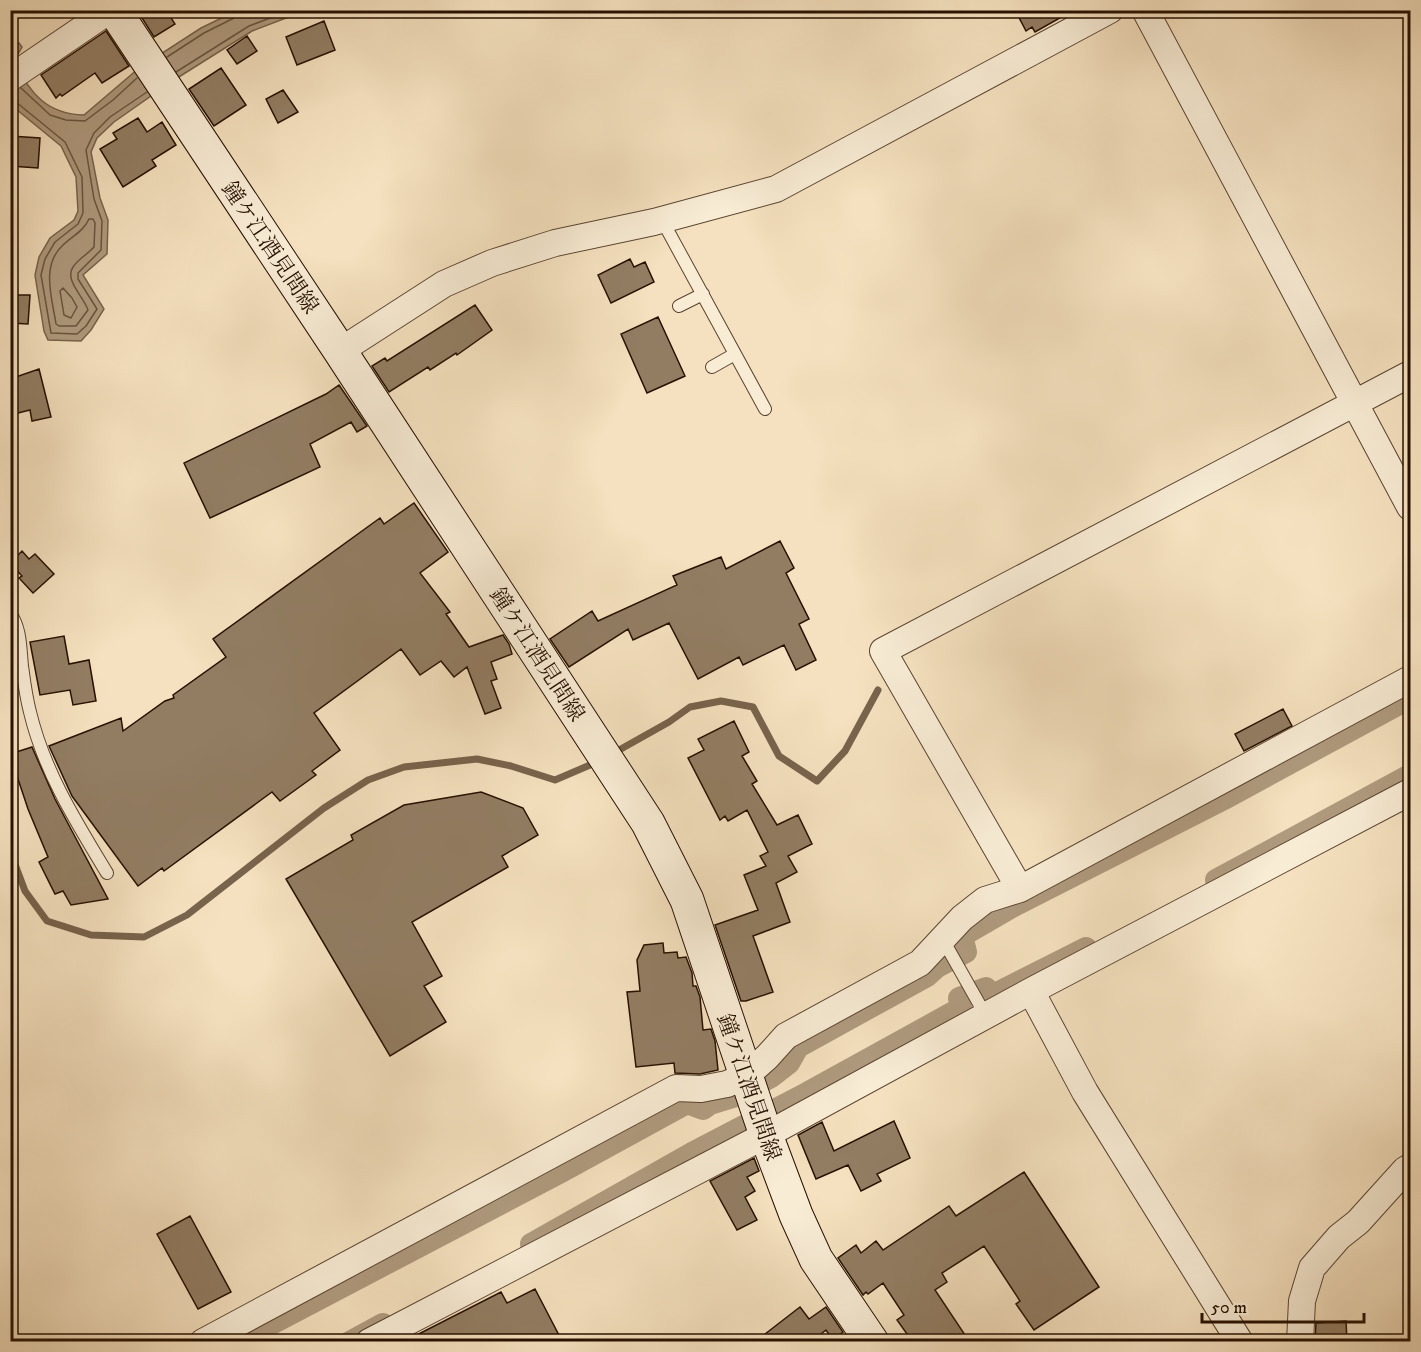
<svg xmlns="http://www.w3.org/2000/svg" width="1421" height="1352" viewBox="0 0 1421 1352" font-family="'IM FELL DW Pica','Noto Serif JP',serif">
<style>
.water{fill:#af9a7e;stroke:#78634c;stroke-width:1.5}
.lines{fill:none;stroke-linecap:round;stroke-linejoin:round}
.shore{stroke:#6a553f;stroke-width:1.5}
.stream{stroke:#78634c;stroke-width:7}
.canal{stroke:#af9a7e;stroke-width:22}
.building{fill:#927d63;stroke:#261000;stroke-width:1.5}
.lane-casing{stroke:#5a4430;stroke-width:14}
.street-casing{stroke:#5a4430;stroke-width:28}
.secondary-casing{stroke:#261000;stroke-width:35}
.lane{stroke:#f8ecd5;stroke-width:12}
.street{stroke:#f8ecd5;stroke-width:26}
.secondary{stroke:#f8ecd5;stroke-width:33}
.labels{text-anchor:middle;stroke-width:4.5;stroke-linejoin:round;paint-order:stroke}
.street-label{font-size:22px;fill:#261000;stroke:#f8ecd5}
</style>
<rect width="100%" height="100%" fill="#f5e1bf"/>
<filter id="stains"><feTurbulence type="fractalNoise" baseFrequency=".00333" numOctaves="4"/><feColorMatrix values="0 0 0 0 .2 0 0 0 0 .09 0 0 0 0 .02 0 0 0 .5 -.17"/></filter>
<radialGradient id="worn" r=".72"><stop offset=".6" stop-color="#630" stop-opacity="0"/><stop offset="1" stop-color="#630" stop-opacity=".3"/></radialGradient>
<path class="water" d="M236 11H317L286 18 252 31 174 80 114 122 97 138 91 152 100 198 108 220 107 254 83 275 104 309 91 330 81 341 48 340 44 331 35 275 39 257 50 238 74 220 78 211 76 177 61 146 11 105 10 46 19 43 22 47 14 61C30 94 47 114 84 115L139 68 201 28Z"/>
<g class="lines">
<path class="shore" d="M167 57 204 33 234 18 237 10
M176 72 249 26 291 10
M21 88 50 115 66 120 85 121 113 100 137 78
M10 101 16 102 65 142 82 177 83 213 78 224 55 242 45 259 41 275 51 333 77 334 86 326 97 309 78 279V273L101 250 102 221 94 199 86 150 94 133 110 117 147 92
M89 219H93L95 223 94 247C88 254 78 259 73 267 64 280 84 297 88 310L76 326H59L56 324C52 298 41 266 62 246 72 236 83 232 89 219Z
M63 288 72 298 77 307 71 318 64 315 60 291Z"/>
<path class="stream" d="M612 754 669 722 690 707 721 701 753 707 779 756 817 781 845 751 878 690
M10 851 25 891 47 921 91 935 144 937 187 915 324 808 368 780 404 767 477 759 511 766 555 780 597 762"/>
<path class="canal" d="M1216 880 1410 775
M531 1244 692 1153 807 1093 961 1008 959 998 986 988 993 995 1086 948
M237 1342 561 1172 687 1103 703 1109 710 1104 733 1097 771 1077 789 1063 798 1047 927 976 937 967 966 952 962 936 1012 907 1224 799 1410 698
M350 1342 383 1324"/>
</g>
<path class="building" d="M137 10H166L175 24 154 37Z
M1015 10H1074L1035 32 1032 27 1026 31Z
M324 21 335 50 297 65 286 37Z
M106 31 129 66 102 83 95 73 62 96 60 94 56 98 41 75Z
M247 36 257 51 237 64 227 50Z
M221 68 246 105 214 126 189 89Z
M283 90 298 112 278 123 266 99Z
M138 118 147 132 162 122 176 145 152 160 156 166 123 187 100 149 117 139 113 133Z
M10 136 40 138 38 168 10 166Z
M630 259 634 267 645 262 654 282 611 303 598 275Z
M10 295H30L28 324 10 323Z
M475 305 492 330 457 355 456 353 430 370 428 367 389 392 372 366 385 358 387 361Z
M658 317 685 376 647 393 621 334Z
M39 369 51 417 32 421 30 410 10 415V379Z
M339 385 367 426 357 432 351 422 310 444 320 467 210 518 184 463 326 394Z
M414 503 448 552 420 573 450 612 446 614 469 647 503 635 509 644 512 654 491 662 497 679 491 681 501 708 485 714 467 667 454 677 441 661 420 675 401 649 314 713 340 750 312 771 316 775 280 801 272 792 164 871 162 868 138 886 72 796 49 746 121 718 123 731 165 701 174 698 173 695 226 657 213 639 380 518 384 524Z
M780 541 794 568 786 573 809 619 799 624 816 660 796 670 784 645 743 665 739 657 698 679 669 623 633 640 628 629 569 667 550 639 592 611 598 621 677 585 673 576 721 557 726 569Z
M22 551 29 559 35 554 54 574 33 593 19 578 22 576 10 563Z
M64 636 69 664 89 660 96 701 73 705 70 690 40 695 30 642Z
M1283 709 1292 726 1244 751 1235 734Z
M734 721 749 752 742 756 757 781 752 784 777 825 798 815 812 844 788 856 797 872 776 883 790 922 753 936 773 992 746 1001H741L715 925 758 910 744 875 766 866 760 856 768 852 747 810 728 821 725 816 720 820 688 758 704 750 698 739Z
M32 747 55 799 108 899 71 905 63 891 55 894 39 862 48 857 28 809 10 755V754Z
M481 792 523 808 538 835 502 856 508 867 412 922 442 976 424 986 446 1022 390 1056 286 879 353 840 351 835 404 805Z
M663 943 664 953 677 952 678 958 686 957 692 973 693 986H696L700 997 703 1030 711 1029 715 1041 718 1070 700 1074 675 1073 674 1063 636 1067 627 992 640 991 637 960 644 945Z
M894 1121 910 1158 877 1174 881 1181 861 1191 848 1165 816 1179 798 1135 822 1122 834 1151Z
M754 1158 759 1171 747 1177 755 1191 745 1197 757 1220 737 1230 710 1181Z
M1024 1172 1099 1287 1034 1330 1016 1304 1020 1301 984 1246 942 1273 947 1282 935 1290 969 1341H912L897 1320 904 1315 883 1283 868 1294 866 1292 863 1295 838 1258 856 1245 861 1253 876 1241 883 1250 949 1206 956 1216Z
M190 1216 231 1292 198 1309 157 1234Z
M535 1289 562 1341H405L501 1292 507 1303Z
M800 1307 809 1319 826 1307 843 1332 833 1340 826 1330 812 1341H756Z
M1346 1321 1347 1341H1315L1316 1323Z"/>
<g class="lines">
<g class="lane-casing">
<path id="lane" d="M662 220 765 409
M679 306 703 294
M712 367 735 354
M10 613C21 629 20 647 22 666 24 681 26 697 30 712 44 771 76 822 107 873
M942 938 986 1016"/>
</g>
<g class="street-casing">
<path id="street" d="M1145 10 1410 507
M10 78 110 10
M340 351 444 284 492 263 555 243 654 222 776 189 1110 10
M1020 889 883 651 1410 374
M1031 991 1085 1092 1240 1342
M203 1342 676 1088 701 1089 727 1084 746 1076 767 1057 786 1036 920 963 962 918 985 900 1020 889 1410 679
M369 1342 766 1135 1031 991 1410 792
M1300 1342 1302 1301 1312 1268 1339 1237 1358 1222 1405 1170 1410 1167"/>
</g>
<g class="secondary-casing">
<path id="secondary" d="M114 10 340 351 648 823 687 900 766 1135 796 1215 816 1259 872 1342"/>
</g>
<use href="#lane" class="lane"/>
<use href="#street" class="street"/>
<use href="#secondary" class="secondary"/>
</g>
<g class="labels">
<g class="street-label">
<text transform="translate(271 247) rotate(56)" y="8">鐘ケ江酒見間線</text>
<text transform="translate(538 654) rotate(57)" y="8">鐘ケ江酒見間線</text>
<text transform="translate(750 1087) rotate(71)" y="8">鐘ケ江酒見間線</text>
</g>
</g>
<rect width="1421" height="1352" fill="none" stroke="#f5e1bf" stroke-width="36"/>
<rect x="12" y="12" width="1397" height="1328" fill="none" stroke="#261000" stroke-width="3"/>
<rect x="18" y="18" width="1385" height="1316" fill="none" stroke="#261000" stroke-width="1.5"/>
<path d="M1202 1313v9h162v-9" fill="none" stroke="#261000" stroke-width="3"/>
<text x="1211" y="1313" font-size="18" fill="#261000" stroke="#f8ecd5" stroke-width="4.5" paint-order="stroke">50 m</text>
<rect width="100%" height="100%" filter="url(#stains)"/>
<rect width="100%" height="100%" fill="url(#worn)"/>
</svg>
